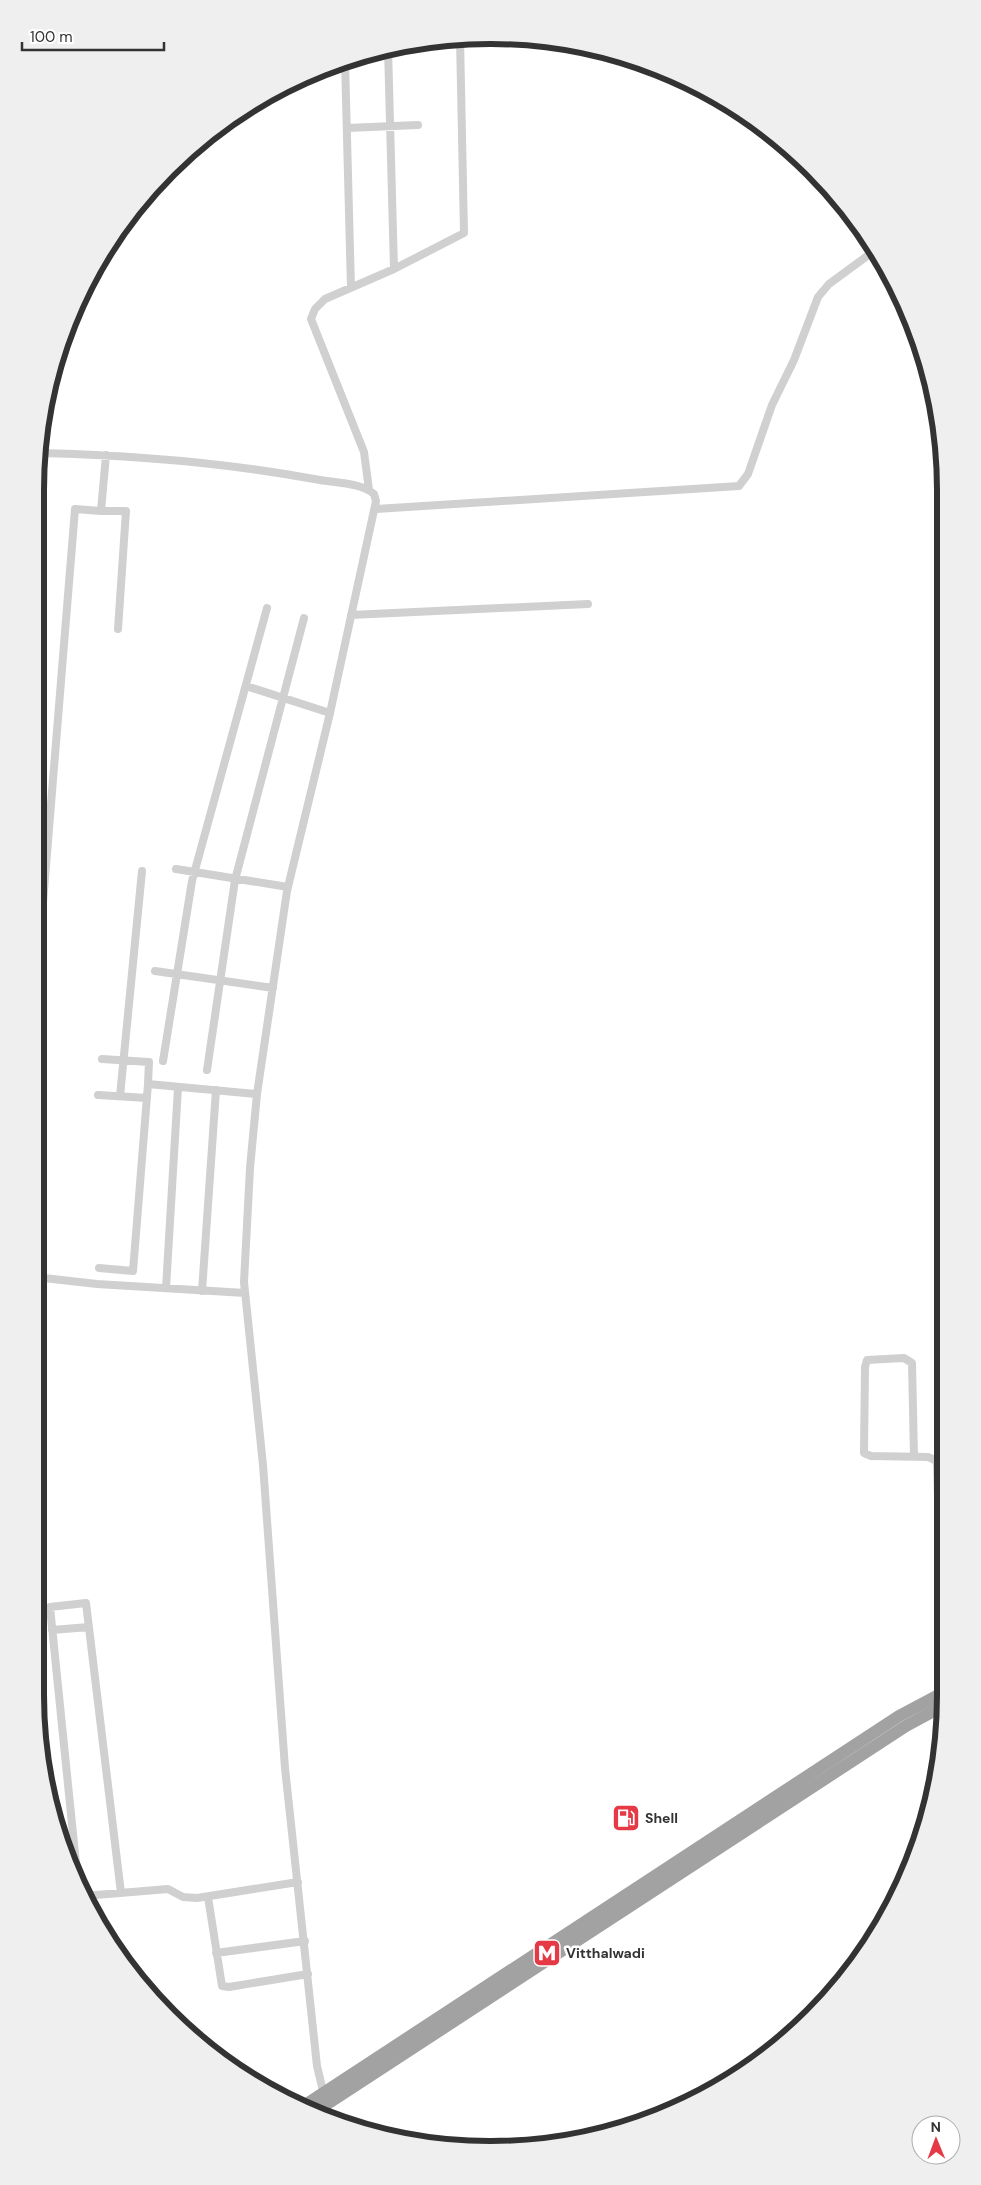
<svg xmlns="http://www.w3.org/2000/svg" width="981" height="2185" viewBox="0 0 981 2185" font-family="'DM Sans',sans-serif">
<style>
.lines{fill:none;stroke-linecap:round;stroke-linejoin:round}
.minor{stroke:#d0d0d0;stroke-width:8}
.trunk{stroke:#a2a2a2;stroke-width:12}
.labels{text-anchor:middle;stroke-width:5;stroke-linejoin:round;paint-order:stroke}
.poi-label{font-size:14px;font-weight:bold;fill:#333;stroke:#fff;text-anchor:start}
.rim{fill:none;stroke:#333;stroke-width:6}
</style>
<rect width="100%" height="100%" fill="#fff"/>
<g class="lines">
<path class="minor" d="M388 48 394 269
M345 61 351 288
M347 128 418 125
M39 453C132 455 228 463 320 480 337 483 361 483 374 494L376 501 330 713 287 891 257 1094 250 1168 244 1282 263 1465 285 1768 317 2066 324 2095
M369 490 364 452 311 319 315 309 325 299 394 269 464 233 460 38
M376 509 739 486 748 474 772 405 794 360 818 297 829 284 874 251
M101 511H126L118 629
M351 615 588 604
M246 686 330 713
M176 869 288 887
M155 971 273 988
M35 1001 75 509 101 511 106 455
M102 1059 149 1062 148 1084
M163 1061 192 881 267 608
M207 1070 235 880 304 618
M98 1095 147 1098
M120 1096 142 871
M99 1268 133 1271 148 1084 257 1094
M35 1277 97 1284 245 1293
M166 1288 178 1088
M202 1291 216 1090
M914 1456 912 1363 904 1358 867 1360 865 1367 864 1453 871 1456 928 1457 935 1460 937 1464 943 1658 946 1674
M52 1630 89 1627
M78 1883 50 1607 86 1603 121 1893
M84 1896 168 1889 183 1897 197 1898 298 1882
M208 1897 222 1986 229 1987 308 1974
M216 1953 305 1941"/>
<path class="trunk" d="M305 2105 899 1716 946 1691
M318 2110 906 1726 945 1705"/>
</g>
<defs>
<g id="fuel-square" transform="scale(1.4375)"><rect x="-9" y="-9" width="18" height="18" rx="4" fill="#e63946" stroke="#fff"/><path d="M-5.5-6h7V0h2V4h1.3V-2.5L3-4.5l.8-.8L6-3V5H2.5V1h-1V6h-7ZM-4.2-4.7v3.2H.2V-4.7Z" fill="#fff"/></g>
<g id="metro-square" transform="scale(1.4375)"><rect x="-9" y="-9" width="18" height="18" rx="4" fill="#e63946" stroke="#fff"/><path d="M-5.5 5V-5H-3L0 0L3-5H5.5V5H3V-.5L0 4L-3-.5V5Z" fill="#fff"/></g>
</defs>
<g fill-rule="evenodd">
<use href="#fuel-square" x="626" y="1818"/>
<use href="#metro-square" x="547" y="1953"/>
</g>
<g class="labels">
<g class="poi-label">
<text x="645" y="1823">Shell</text>
<text x="566" y="1958">Vitthalwadi</text>
</g>
</g>
<path d="M0 0H981V2185H0ZM490 44H491A446 446 0 0 1 937 490V1695A446 446 0 0 1 491 2141H490A446 446 0 0 1 44 1695V490A446 446 0 0 1 490 44Z" fill="#efefef" fill-rule="evenodd"/>
<path class="rim" d="M490 44H491A446 446 0 0 1 937 490V1695A446 446 0 0 1 491 2141H490A446 446 0 0 1 44 1695V490A446 446 0 0 1 490 44Z"/>
<g transform="translate(936 2140) rotate(359)"><circle r="24" fill="#ffffff" stroke="#adadad"/>
<path d="M0-4L9 19L0 12L-9 19Z" fill="#e63946"/>
<text y="-8" font-size="14" font-weight="bold" text-anchor="middle" fill="#333333">N</text>
</g>
<path d="M22 42v8h142v-8" fill="none" stroke="#333333" stroke-width="2.5"/>
<text x="30" y="42" font-size="15" fill="#333333" stroke="#ffffff" stroke-width="4" paint-order="stroke">100 m</text>
</svg>
